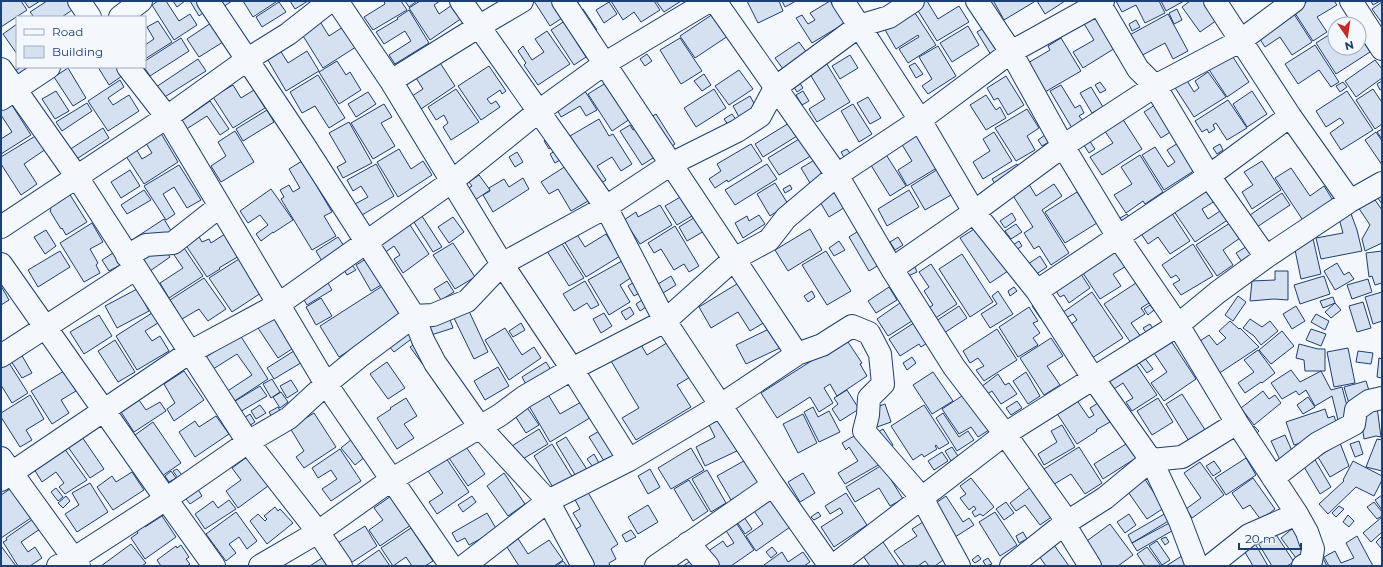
<svg xmlns="http://www.w3.org/2000/svg" width="1383" height="567" viewBox="0 0 1383 567" font-family="Montserrat,sans-serif">
<style>
.building{fill:#d5e0f0;stroke:#1d3f73}
.lines{fill:none;stroke-linecap:round;stroke-linejoin:round}
.minor-casing{stroke:#1d3f73;stroke-width:24}
.minor{stroke:#f4f7fb;stroke-width:22}
</style>
<rect width="100%" height="100%" fill="#f4f7fb"/>
<path class="building" d="M1 1H21L27 10 1 27Z
M24 1H40L29 8Z
M47 1H70L75 8 62 17H34L30 12Z
M158 1H166L179 21 190 14 197 25 174 40 152 5Z
M173 1H185L177 7Z
M190 1H201L207 10 199 16Z
M210 1H232L217 11Z
M243 1H276V2L253 17Z
M290 1H308L295 9Z
M384 1H401L407 10 373 30 364 17 385 4Z
M405 1H417L409 7Z
M420 1H440L434 5 439 14 452 5 462 18 430 40 409 8Z
M534 1H577L580 6 550 26Z
M611 1H654L660 10 641 22 634 12 623 20Z
M656 1H681L664 12Z
M747 1H779L783 11 758 23Z
M782 1H796L785 7Z
M830 1 845 23 812 43 796 18 802 15 808 24 815 20 810 13Z
M923 1H927L938 19 959 6 969 22 937 41 915 6Z
M995 1H1033L1034 2 1004 20 994 2Z
M1037 1H1065L1045 14Z
M1116 1H1159L1165 13 1145 23 1136 5 1122 12Z
M1161 1H1184L1166 11Z
M1190 1H1208L1220 18 1200 32 1182 7Z
M1308 1H1334L1337 5 1317 17 1327 32 1313 41 1293 10Z
M1371 1H1380L1373 5Z
M279 2 286 12 262 27 256 17Z
M609 2 617 14 604 23 596 10Z
M1382 2V23L1372 9Z
M583 9 597 30 577 43 586 57 574 65 551 30Z
M1177 9 1182 20 1174 24 1169 13Z
M409 10 429 43 395 64 389 55 411 41 405 31 384 44 376 32 398 19 397 18Z
M913 10 936 45 908 63 899 49 919 37 918 35 896 49 884 28Z
M1292 11 1312 42 1292 55 1280 37 1265 47 1256 33Z
M1100 12 1120 45 1083 68 1073 52 1094 40 1083 22Z
M713 14 728 36 695 58 680 36Z
M1168 14 1188 51 1173 59 1165 43 1137 58 1126 37Z
M319 20 329 36 346 25 359 45 323 68 300 31Z
M1136 20 1140 27 1132 31 1129 24Z
M158 21 172 42 145 59V45L154 39 147 27Z
M211 23 223 42 199 57 187 39Z
M17 24V54L3 34Z
M990 24 1004 47 991 55 977 32Z
M968 26 979 45 952 62 940 43Z
M547 31 570 64 538 85 524 65 526 63 518 51 523 46 532 60 544 52 535 39Z
M1335 31V48H1359V35L1370 52 1336 74 1316 43Z
M181 38 189 51 150 76 144 67H145V61Z
M680 38 702 71 681 84 660 50Z
M1061 38 1081 71 1045 92 1028 63 1050 50 1048 46Z
M799 42 807 53 783 69 775 58Z
M1315 45 1339 82 1331 87 1319 70 1298 84 1285 64Z
M938 46 956 76 928 94 922 86 932 79 919 57Z
M278 47 288 63 307 51 319 71 286 91 265 55Z
M647 54 652 61 645 66 640 59Z
M1231 54 1249 82 1227 97 1208 68Z
M850 55 858 68 840 79 832 66Z
M437 58 455 86 421 109 412 96 423 89 413 73Z
M198 59 206 71 163 98 156 87Z
M1375 60 1382 69V78L1356 97 1345 81Z
M337 61 346 75 350 72 361 90 339 104 319 72Z
M825 61 850 102 817 122 809 109 825 99 808 71Z
M915 63 923 74 916 78 909 66Z
M489 66 506 91 502 94 500 90 487 99 491 104 496 101 500 107 481 120 458 86Z
M21 67H24L28 73 20 78 15 71Z
M98 67H116L122 76 109 85Z
M68 68 86 98 73 106 54 77Z
M739 70 753 89 729 105 715 86Z
M1208 72 1226 97 1194 117 1174 86 1186 79 1194 92 1199 88 1195 81Z
M704 74 711 85 702 91 694 81Z
M318 75 345 118 329 128 315 106 302 113 290 92Z
M1006 76 1024 105 1008 115 998 98 994 100 987 88Z
M120 80 124 87 108 98 113 105 129 95 139 111 108 131 88 101Z
M798 80 803 88 797 92 792 84Z
M609 81 642 111 612 131 588 94Z
M1382 81V89L1380 90 1377 84Z
M1100 82 1106 90 1100 93 1095 85Z
M1343 82 1347 87 1340 92 1336 86Z
M233 85 241 98 254 90 265 108 233 128 213 97Z
M1061 85 1075 108 1080 105 1084 113 1079 116 1083 121 1072 128 1050 91Z
M1091 87 1103 107 1092 113 1080 93Z
M583 88 597 110 586 116 580 106 561 117 554 104Z
M456 89 479 122 451 140 443 127 448 123 444 115 436 120 428 107Z
M714 89 726 108 696 127 684 108Z
M1373 89 1381 101 1382 100V124L1375 129 1356 100Z
M56 91 69 111 55 119 42 99Z
M803 91 809 101 802 105 796 95Z
M1252 91 1267 114 1247 127 1233 104Z
M1347 91 1373 130 1341 150 1330 133 1344 123 1340 118 1326 127 1316 111Z
M368 92 376 104 356 117 348 104Z
M986 95 996 110 1000 107 1006 118 986 130 970 105Z
M750 96 756 107 739 117 733 106Z
M868 97 881 118 870 124 857 103Z
M1228 100 1247 128 1227 140 1216 123 1213 125 1215 129 1209 133 1207 129 1202 132 1195 121Z
M210 101 229 129 220 135 207 116 185 130 180 122Z
M1161 101 1178 127 1161 138 1144 112Z
M10 102 31 135 1 154V139L12 132 1 115V108Z
M87 103 92 111 62 131 56 122Z
M384 104 392 117 381 123 395 146 373 159 351 123Z
M853 104 872 134 859 142 841 111Z
M1027 109 1039 128 1027 136 1035 150 1016 161 995 128Z
M267 110 274 122 243 141 236 129Z
M656 114 675 144 642 165 620 131 630 125 633 130 640 126 643 122Z
M732 114 737 121 729 126 724 119Z
M1122 118 1142 149 1102 175 1090 157 1113 143 1104 130Z
M599 119 609 136 613 134 632 164 621 171 612 157 597 166 606 180 600 184 570 136Z
M794 120 802 133 763 157 755 144Z
M349 122 372 163 343 178 337 167 346 162 329 133Z
M917 127 940 166 907 186 898 170 912 161 898 138Z
M103 128 109 138 75 160 69 150Z
M1382 129V139L1377 132Z
M159 130 178 162 144 184 124 153 135 147 142 159 152 153 144 140Z
M235 131 254 162 221 182 211 166 226 156 218 142Z
M994 132 1012 161 983 179 973 162 990 151 983 139Z
M1376 132 1382 141V165L1365 140Z
M37 135 46 149 24 164 37 184 21 195 1 164V157Z
M1045 135 1049 142 1042 146 1038 140Z
M552 136 557 144 549 149 544 141Z
M804 136 814 154 779 175 768 158Z
M1089 140 1095 149 1089 153 1083 144Z
M1183 140 1200 167 1164 190 1142 155 1155 147 1168 167 1175 162 1167 150Z
M751 144 762 161 728 182 727 180 715 188 709 179 721 171 717 164Z
M1220 144 1223 150 1217 154 1213 148Z
M560 148 565 157 555 163 550 154Z
M399 149 411 169 423 161 432 175 398 197 377 162Z
M847 149 851 155 845 159 841 152Z
M517 152 523 162 515 167 509 157Z
M885 153 906 186 890 196 869 162Z
M1140 155 1163 192 1145 204 1143 201 1126 213 1114 195 1132 184 1121 167Z
M821 156 830 170 810 183 801 168Z
M302 161 332 212 324 216 336 236 312 250 281 199 284 197 280 190 289 185 293 192 300 188 289 169Z
M1262 161 1281 190 1252 209 1242 192 1253 185 1244 172Z
M376 164 394 196 362 215 355 204 368 197 361 186 353 191 347 180Z
M767 164 777 179 735 205 725 190Z
M1017 164 1023 175 999 190 992 179Z
M179 165 201 200 187 208 174 187 163 194 175 214 166 220 144 186Z
M566 166 588 201 571 211 558 189 549 194 541 182Z
M943 166 958 191 925 210 911 186Z
M1291 168 1310 196 1324 186 1334 202 1304 222 1275 178Z
M130 170 140 186 121 198 111 182Z
M479 175 490 190 475 200 467 189 472 186 469 182Z
M523 178 529 189 493 212 483 195 490 191 489 188 504 179 509 187Z
M1027 181 1036 196 1054 184 1062 196 1042 210 1069 253 1051 265 1039 246 1034 249 1024 233 1033 227 1010 191Z
M775 183 788 204 770 216 757 194Z
M790 185 792 189 785 193 783 189Z
M1204 185 1215 201 1202 209 1208 219 1223 209 1229 219 1195 242 1171 207Z
M699 186 710 205 677 225 665 206Z
M271 189 293 220 273 233V232L261 241 256 234 268 225 260 215 248 223 240 211Z
M836 189 847 206 829 217 819 200Z
M67 190 87 222 66 235 62 228 61 229 50 211 51 210 47 203Z
M144 190 151 200 127 214 121 205Z
M909 190 919 207 887 226 878 209Z
M1382 190V204L1375 194Z
M1077 192 1097 223 1065 243 1045 212Z
M1282 193 1290 205 1257 227 1250 215Z
M1371 194 1382 210V243L1365 251 1362 239 1370 225 1356 204Z
M660 205 672 225 640 244 624 220 636 212 638 217Z
M710 208 718 223 687 241 679 227Z
M1169 209 1190 241 1170 254 1158 237 1148 244 1138 229Z
M1350 211 1357 230 1362 251 1321 259 1316 238 1343 233 1338 215Z
M420 213 442 247 433 252 412 219Z
M1012 213 1016 220 1005 228 1000 221Z
M1127 214 1133 222 1126 227 1120 218Z
M759 215 765 224 743 238 735 223 747 216 749 221Z
M453 217 464 232 449 243 438 227Z
M164 219 173 234 140 245 135 238Z
M408 222 429 254 403 273 394 259 400 255 394 246 380 256 373 246Z
M92 223 103 242 90 249 98 263 96 265 100 273 84 282 60 243Z
M1230 223 1240 238 1223 250 1233 265 1217 276 1196 245Z
M1016 224 1022 232 1011 239 1005 231Z
M675 226 699 266 689 272 684 264 674 270 661 249 654 253 648 243Z
M979 226 1008 271 990 283 960 238Z
M863 228 884 262 869 271 849 237Z
M810 229 822 250 788 271 775 250Z
M46 230 56 246 45 254 34 237Z
M576 233 585 247 606 234 620 256 586 277 564 241Z
M225 234 239 256 219 268 220 269 207 277 185 244 198 235 202 242 209 239 211 243Z
M1312 234 1321 274 1301 279 1293 240Z
M338 237 346 249 323 263 316 251Z
M898 237 903 245 895 250 890 242Z
M839 241 845 250 834 256 829 248Z
M1019 241 1022 246 1016 250 1013 245Z
M180 242 203 276 169 298 160 283 183 268 170 249Z
M561 242 584 278 569 286 547 251Z
M453 243 475 277 455 289 433 255Z
M1114 244 1128 265 1113 274 1121 286 1100 299 1079 267Z
M1193 244 1213 276 1181 295 1173 284 1180 280 1176 275 1171 278 1162 265Z
M162 245 170 257 150 271 142 259Z
M1249 245 1255 253 1242 262 1236 253Z
M60 251 70 267 38 287 28 270Z
M826 251 851 291 827 305 802 265Z
M1382 251V283L1375 285 1372 276 1369 277 1366 253Z
M113 253 120 265 109 271 102 260Z
M962 254 993 302 970 317 939 269Z
M1040 256 1047 267 1032 277 1025 266Z
M239 259 261 293 232 312 209 278Z
M366 259 381 285 371 291 356 265Z
M622 261 632 277 620 285 630 302 609 315 588 280Z
M1337 263 1344 275 1349 272 1354 279 1335 290 1324 271Z
M931 264 957 304 931 321 924 311 933 305 924 291 929 287 919 272Z
M352 265 356 270 347 275 344 270Z
M915 267 917 272 908 276 906 271Z
M1077 268 1090 288 1069 303 1064 295 1060 297 1052 285Z
M1275 271H1288V300L1274 299 1250 301 1252 281 1275 280Z
M671 276 676 285 663 293 658 284Z
M750 276 765 322 750 331 738 312 711 328 699 307Z
M1324 276 1330 294 1300 304 1294 285Z
M204 278 226 309 208 321 199 309 182 319 170 300Z
M325 278 332 290 307 305 300 293Z
M1368 279 1372 292 1352 299 1347 285Z
M637 280 643 291 634 296 628 286Z
M447 281 454 292 441 300 434 289Z
M585 281 599 305 591 309 587 303 574 311 563 294Z
M1136 283 1149 303 1141 308 1145 314 1131 323 1141 337 1131 343 1104 304Z
M384 285 404 316 339 357 320 326Z
M1 286 9 300 1 305Z
M889 287 897 300 876 313 868 301Z
M1014 287 1017 291 1010 296 1008 291Z
M137 289 149 311 117 328 105 306Z
M812 291 815 297 808 302 804 296Z
M998 291 1013 314 990 328 981 314 997 304 992 296Z
M1092 292 1123 338 1089 360 1067 327 1077 320 1073 314 1066 318 1062 313Z
M1382 292V321L1373 324 1365 297Z
M648 296 652 303 640 311 636 304Z
M1238 296 1246 302 1233 321 1225 315Z
M1333 297 1335 303 1323 308 1320 301Z
M321 298 332 316 316 325 306 307Z
M1363 302 1371 328 1357 332 1349 306Z
M900 303 912 321 888 336 877 319Z
M1037 303 1045 316 1041 319 1032 306Z
M1335 303 1341 310 1331 318 1325 312Z
M1150 305 1154 310 1148 315 1144 309Z
M959 306 967 318 941 335 933 323Z
M1296 306 1305 321 1292 329 1283 314Z
M630 307 634 314 626 320 621 312Z
M1029 307 1038 321 1033 323 1040 333 1033 338 1038 345 1018 357 999 327Z
M468 309 488 352 474 359 453 316Z
M152 313 158 323 145 331 152 341 160 336 169 351 137 370 116 336Z
M604 313 612 326 601 333 593 319Z
M1316 314 1329 321 1325 330 1311 322Z
M99 315 112 336 84 354 70 332Z
M278 315 298 345 278 358 258 328Z
M449 317 453 328 425 337 421 326Z
M920 319 932 340 921 347 919 344 900 356 889 339Z
M1250 319 1262 327 1270 321 1278 331 1261 345 1254 336 1243 328Z
M1230 321 1239 329 1240 328 1259 347 1218 374 1197 343 1209 335 1217 345 1226 338 1219 331Z
M521 323 525 330 513 337 509 331Z
M1150 324 1154 330 1148 335 1143 328Z
M411 325 418 334 394 352 386 343Z
M773 327 782 347 746 364 736 345Z
M505 328 522 355 534 347 541 358 509 380 485 340Z
M997 329 1017 360 984 381 976 370 984 366 978 358 970 363 963 351Z
M1311 329 1326 334 1321 346 1306 340Z
M1282 331 1294 346 1271 364 1259 350Z
M240 335 268 379 233 402 226 392 252 375 237 354 210 371 203 359Z
M1051 338 1063 356 1047 366 1060 385 1044 395 1020 358Z
M1169 338 1196 379 1164 401 1151 383 1167 372 1152 350Z
M846 339 862 363 860 364 867 376 837 396 830 384 824 388 833 403 819 412 810 397 777 418 761 393Z
M115 340 135 372 118 382 98 351Z
M670 341 692 376 677 385 691 407 636 440 622 418 639 408 611 361 640 343 647 355Z
M417 343 430 361 424 366 410 347Z
M1299 344 1318 349H1325V371H1305L1304 360 1296 358Z
M1348 348 1355 383 1334 387 1327 352Z
M297 349 304 361 274 379 267 368Z
M1258 350 1275 373 1262 383 1261 382 1245 393 1238 383 1254 372 1244 360Z
M1358 351 1373 353 1371 364 1356 362Z
M21 354 32 373 22 378 11 361Z
M912 357 916 363 907 370 903 363Z
M1144 357 1153 369 1147 373 1138 361Z
M1379 358 1382 359V378L1377 377Z
M1134 361 1157 395 1132 411 1126 402 1133 398 1123 383 1111 391 1104 381Z
M387 362 405 388 388 399 370 374Z
M546 362 553 373 528 388 522 377Z
M9 363 28 393 12 403 1 385V368Z
M498 367 509 386 485 400 474 381Z
M1291 370 1300 382 1321 371 1331 390 1342 387 1351 421 1339 424 1332 396 1315 406 1306 390 1299 395 1296 391 1282 399 1271 383Z
M64 371 76 391 61 400 69 413 52 424 31 391Z
M184 371 204 400 174 421 167 409 175 403 164 384Z
M933 372 953 401 932 414 913 385Z
M1026 372 1040 396 1028 404 1013 381Z
M998 374 1005 385 1009 383 1017 394 1001 404 992 391 986 395 981 387Z
M272 379 280 392 271 398 263 384Z
M291 380 298 391 287 398 280 386Z
M1366 381 1372 400 1350 407 1344 387Z
M260 386 267 396 238 413 232 403Z
M544 388 560 414 583 401 593 416 550 442 525 399Z
M847 390 859 409 840 421 832 409 838 404 834 398Z
M1263 391 1269 399 1275 395 1281 403 1254 425 1241 408Z
M281 392 288 402 280 408 273 397Z
M965 394 989 430 978 437 971 427 959 434 942 409Z
M1182 394 1209 436 1192 446 1166 404Z
M30 395 44 419 26 430 32 440 20 447 1 417V413Z
M1308 397 1315 407 1303 414 1297 405Z
M406 398 417 416 404 424 414 438 397 449 377 418 391 409 390 408Z
M1158 398 1173 422 1152 435 1137 411Z
M1076 399 1089 418 1094 415 1090 408 1098 403 1110 422 1096 430 1097 431 1077 444 1056 412Z
M139 400 146 410 160 402 166 411 134 432 121 412Z
M1017 401 1022 408 1011 415 1006 408Z
M524 403 539 425 526 433 512 411Z
M885 404 891 422 877 427 871 409Z
M260 405 266 413 256 419 251 411Z
M924 405 949 443 939 449 936 445 935 446 937 449 924 457 922 454 913 460 891 426Z
M278 407 283 416 274 421 269 412Z
M813 407 818 417 829 411 840 432 819 442 804 412Z
M1377 407 1381 437 1376 436 1364 439 1360 409Z
M1325 409 1328 418 1334 416 1338 428 1332 433 1294 445 1286 422Z
M314 413 336 447 304 468 296 457 304 451 290 428Z
M943 413 959 437 968 431 974 440 957 451 936 418Z
M250 414 255 422 246 428 241 420Z
M803 414 817 443 798 453 783 424Z
M216 416 229 434 195 457 179 432 195 421 199 427Z
M723 418 739 450 705 466 696 447 715 437 709 425Z
M153 422 181 463 162 476 135 435Z
M1062 425 1075 447 1044 465 1038 454 1057 442 1051 431Z
M1254 426 1259 431 1254 436 1249 432Z
M539 429 548 444 516 463 507 449Z
M883 429 893 445 883 452 873 435Z
M601 430 616 453 604 461 589 437Z
M861 432 880 464 845 484 838 473 858 461 849 447 846 450 842 443Z
M1285 435 1293 453 1280 460 1271 441Z
M82 437 104 469 90 478 68 447Z
M566 437 588 471 577 478 556 443Z
M352 439 366 456 355 465 341 448Z
M1377 439 1382 440V471L1366 467Z
M1359 441 1363 454 1355 457 1350 444Z
M1340 443 1349 466 1330 477 1318 457Z
M552 444 573 478 554 489 534 456Z
M1126 444 1136 458 1103 479 1094 464Z
M466 447 485 474 468 486 449 458Z
M952 447 958 456 951 461 945 451Z
M1079 447 1102 483 1085 494 1071 474 1046 489 1036 474Z
M64 448 87 480 65 494 59 487 64 483 56 472 42 482 34 469Z
M691 448 704 470 671 489 658 468Z
M340 449 361 481 331 501 322 489 337 479 331 470 318 478 312 468Z
M942 452 948 461 934 470 928 461Z
M1311 453 1331 487 1320 494 1300 460Z
M594 454 599 463 593 467 587 459Z
M247 457 268 486 238 508 226 491 241 480 232 468Z
M446 458 469 492 437 514 429 502 443 493 428 471Z
M749 458 763 481 731 500 717 476Z
M1246 458 1256 475 1226 495 1215 478Z
M1214 461 1221 471 1213 476 1206 466Z
M1353 461 1382 476V480L1374 496 1356 487 1328 514 1319 504 1344 481 1343 480Z
M1200 462 1224 495 1192 518 1186 509 1201 498 1184 473Z
M882 465 903 499 890 506 879 488 855 502 846 487Z
M177 469 182 475 178 478 173 471Z
M650 469 660 487 648 494 638 476Z
M707 470 726 503 711 512 692 479Z
M171 471 176 478 169 482 165 476Z
M132 472 144 490 113 510 97 487 112 476 116 482Z
M504 473 525 504 508 516 487 486Z
M803 473 815 493 800 502 788 482Z
M971 478 994 507 983 516 980 514 975 517 972 512 976 509 974 506 969 510 960 498 966 494 960 486Z
M1144 478 1164 508 1147 519 1126 489Z
M1253 478 1275 509 1261 520 1250 505 1243 509 1232 493Z
M689 480 708 511 693 521 674 489Z
M90 483 108 512 77 532 65 514 79 505 72 493Z
M1036 483 1057 513 1040 525 1025 505 1016 511 1010 503Z
M196 486 202 496 190 504 183 495Z
M13 487 34 516 1 538V495Z
M56 488 63 497 58 501 51 492Z
M586 489 618 544 611 549 616 559 609 563 610 566H586L568 534 581 526 573 513 580 509 573 496Z
M846 493 867 525 834 547 821 527 843 513 840 508 830 514 825 506Z
M1382 495V510L1375 500Z
M66 496 70 501 63 508 58 503Z
M391 496 411 525 380 546 369 530 383 520 374 508Z
M472 496 476 502 463 512 458 505Z
M769 496 790 527 756 551 746 536 763 524 752 508Z
M946 496 963 522 969 518 974 525 955 537 933 505Z
M229 500 236 509 205 529 195 514 213 501 218 508Z
M1006 502 1014 513 1004 520 996 509Z
M1374 502 1382 512V516L1377 519 1367 507Z
M648 505 658 522 638 534 628 517Z
M1339 506 1344 509 1336 517 1332 513Z
M275 507 278 511 280 509 293 523 267 544 250 521 258 514 265 521 267 519 264 516Z
M236 512 257 541 247 549 239 537 229 544 236 553 226 561 206 534Z
M818 512 821 516 814 520 811 517Z
M995 512 1017 545 1000 556 979 522Z
M487 513 497 530 469 545 465 538 457 542 452 533Z
M1166 513 1170 520 1132 543 1128 535Z
M1129 514 1136 525 1125 533 1117 522Z
M1348 515 1354 521 1349 527 1343 522Z
M162 516 176 537 145 559 131 538 138 533 132 524 139 519 145 527Z
M744 517 752 529 745 534 737 522Z
M1382 517V532L1371 542 1363 533Z
M33 519 40 529 21 542 28 552 35 547 42 558 30 566H18L3 542 7 540 6 538Z
M735 521 754 550 731 566H717L707 552 723 541 727 547 734 543 725 529Z
M1173 521 1177 528 1137 551 1132 543Z
M923 522 947 557 935 566H929L925 561 918 566H905L894 551 917 536 912 529Z
M1110 524 1133 555 1118 566H1094L1080 546Z
M365 526 377 546 346 566 333 546Z
M1271 527 1294 562 1287 566H1272L1255 538Z
M411 528 433 561 425 566H412L406 557 393 566 381 548Z
M1293 528 1312 552 1299 562 1281 538Z
M631 530 636 537 626 542 622 535Z
M1023 532 1027 539 1019 543 1016 536Z
M1357 536 1373 566H1329L1324 557 1335 551 1341 563 1354 558 1346 543Z
M1382 536V547L1381 548 1376 542Z
M517 537 528 554 549 540 563 560 554 566H519L505 544Z
M1166 537 1169 542 1165 545 1161 539Z
M881 539 899 566H870L861 553Z
M1253 540 1268 566H1253L1242 547Z
M1157 541 1170 560 1162 565 1149 546Z
M131 544 146 563 142 566H101Z
M181 545 189 557 186 559 190 564 187 566H161L157 560 176 546 177 548Z
M1054 545 1069 566H1046L1039 556Z
M1 546 16 566H1Z
M772 547 777 553 771 558 766 552Z
M1147 547 1161 566H1145L1137 554Z
M379 550 390 566H356Z
M782 552 788 562 803 552 810 562 804 566H764V565Z
M1188 552V566H1166Z
M978 555 981 559 975 563 972 560Z
M322 558 327 566H310Z
M988 558 992 564 986 566 983 561Z
M1323 558 1327 566H1309Z
M692 560 696 566H683Z
M563 561 567 566H556Z"/>
<g class="lines">
<g class="minor-casing">
<path id="minor" d="M79 1 90 17
M208 1 304 145 414 316 423 340 435 363 480 427 548 501 583 566
M337 1 391 81 502 264 572 369 629 460
M461 1 606 207 665 321 773 485 830 566
M563 1 797 354
M715 1 837 175 892 269 954 367 1005 434 1062 514 1064 524 1090 566
M843 1 920 120 974 212 1037 291 1093 378 1151 460 1180 521 1197 566
M977 1 1011 52 1063 146 1118 237 1178 325 1237 423 1297 514 1307 532 1313 549 1311 561 1303 566
M1098 1 1138 69 1155 86 1209 176 1266 257
M1215 1 1290 116 1350 201
M1351 1 1382 49
M120 17 141 1
M128 67 167 117 326 384 451 566
M1 69 77 177 248 442 318 532 341 566
M391 81 478 27 522 1
M1 99 49 67
M1 227 167 117 248 59 288 34 330 1
M127 256 146 245 173 243 220 206
M1 264 166 499 214 566
M892 269 974 212 1063 146 1155 86 1240 41 1294 1
M1037 291 1209 176 1290 116
M1 356 135 269
M1 458 79 566
M1273 478 1318 443 1354 424 1356 410 1369 401 1382 398
M1 480 190 352 279 304 451 182 539 111 604 64 709 1
M688 543 708 566
M58 566 73 559 166 499 248 442 289 418 326 384 359 357 414 316 433 315 467 301 502 264 606 207 671 164 737 131 760 116 775 88 859 26 889 17 913 1
M260 566 318 532 391 480 500 415 524 397 572 369 665 321 734 259 769 240 786 218 837 175 920 120 1011 52 1103 1
M464 566 548 501 629 460 721 405 797 354 822 345 852 326 869 333 880 354 883 384 869 398 868 415 864 431 922 498 959 566
M656 566 773 485
M833 566 1005 434 1178 325 1218 292 1266 257 1350 201 1382 183
M1011 566 1064 524 1105 498 1151 460 1182 457 1237 423
M1210 566 1249 535 1297 514"/>
</g>
<use href="#minor" class="minor"/>
</g>
<rect width="1383" height="567" fill="none" stroke="#1d3f73" stroke-width="4"/>
<rect x="16" y="16" width="130" height="52" fill="#f4f7fb" stroke="#9eadc5"/>
<rect x="24" y="29" width="20" height="6" fill="#f4f7fb" stroke="#9eadc5"/>
<text x="52" y="36" font-size="12" fill="#1d3f73">Road</text>
<rect x="24" y="46" width="20" height="12" fill="#d5e0f0" stroke="#9eadc5"/>
<text x="52" y="56" font-size="12" fill="#1d3f73">Building</text>
<g transform="translate(1347 36) rotate(167)"><circle r="19" fill="#f4f7fb" stroke="#9eadc5"/>
<path d="M0-3L7 15L0 10L-7 15Z" fill="#c62828"/>
<text y="-6" font-size="11" font-weight="bold" text-anchor="middle" fill="#1d3f73">N</text>
</g>
<path d="M1239 543v6h62v-6" fill="none" stroke="#1d3f73" stroke-width="2"/>
<text x="1245" y="543" font-size="12" fill="#1d3f73" stroke="#f4f7fb" stroke-width="3" paint-order="stroke">20 m</text>
</svg>
